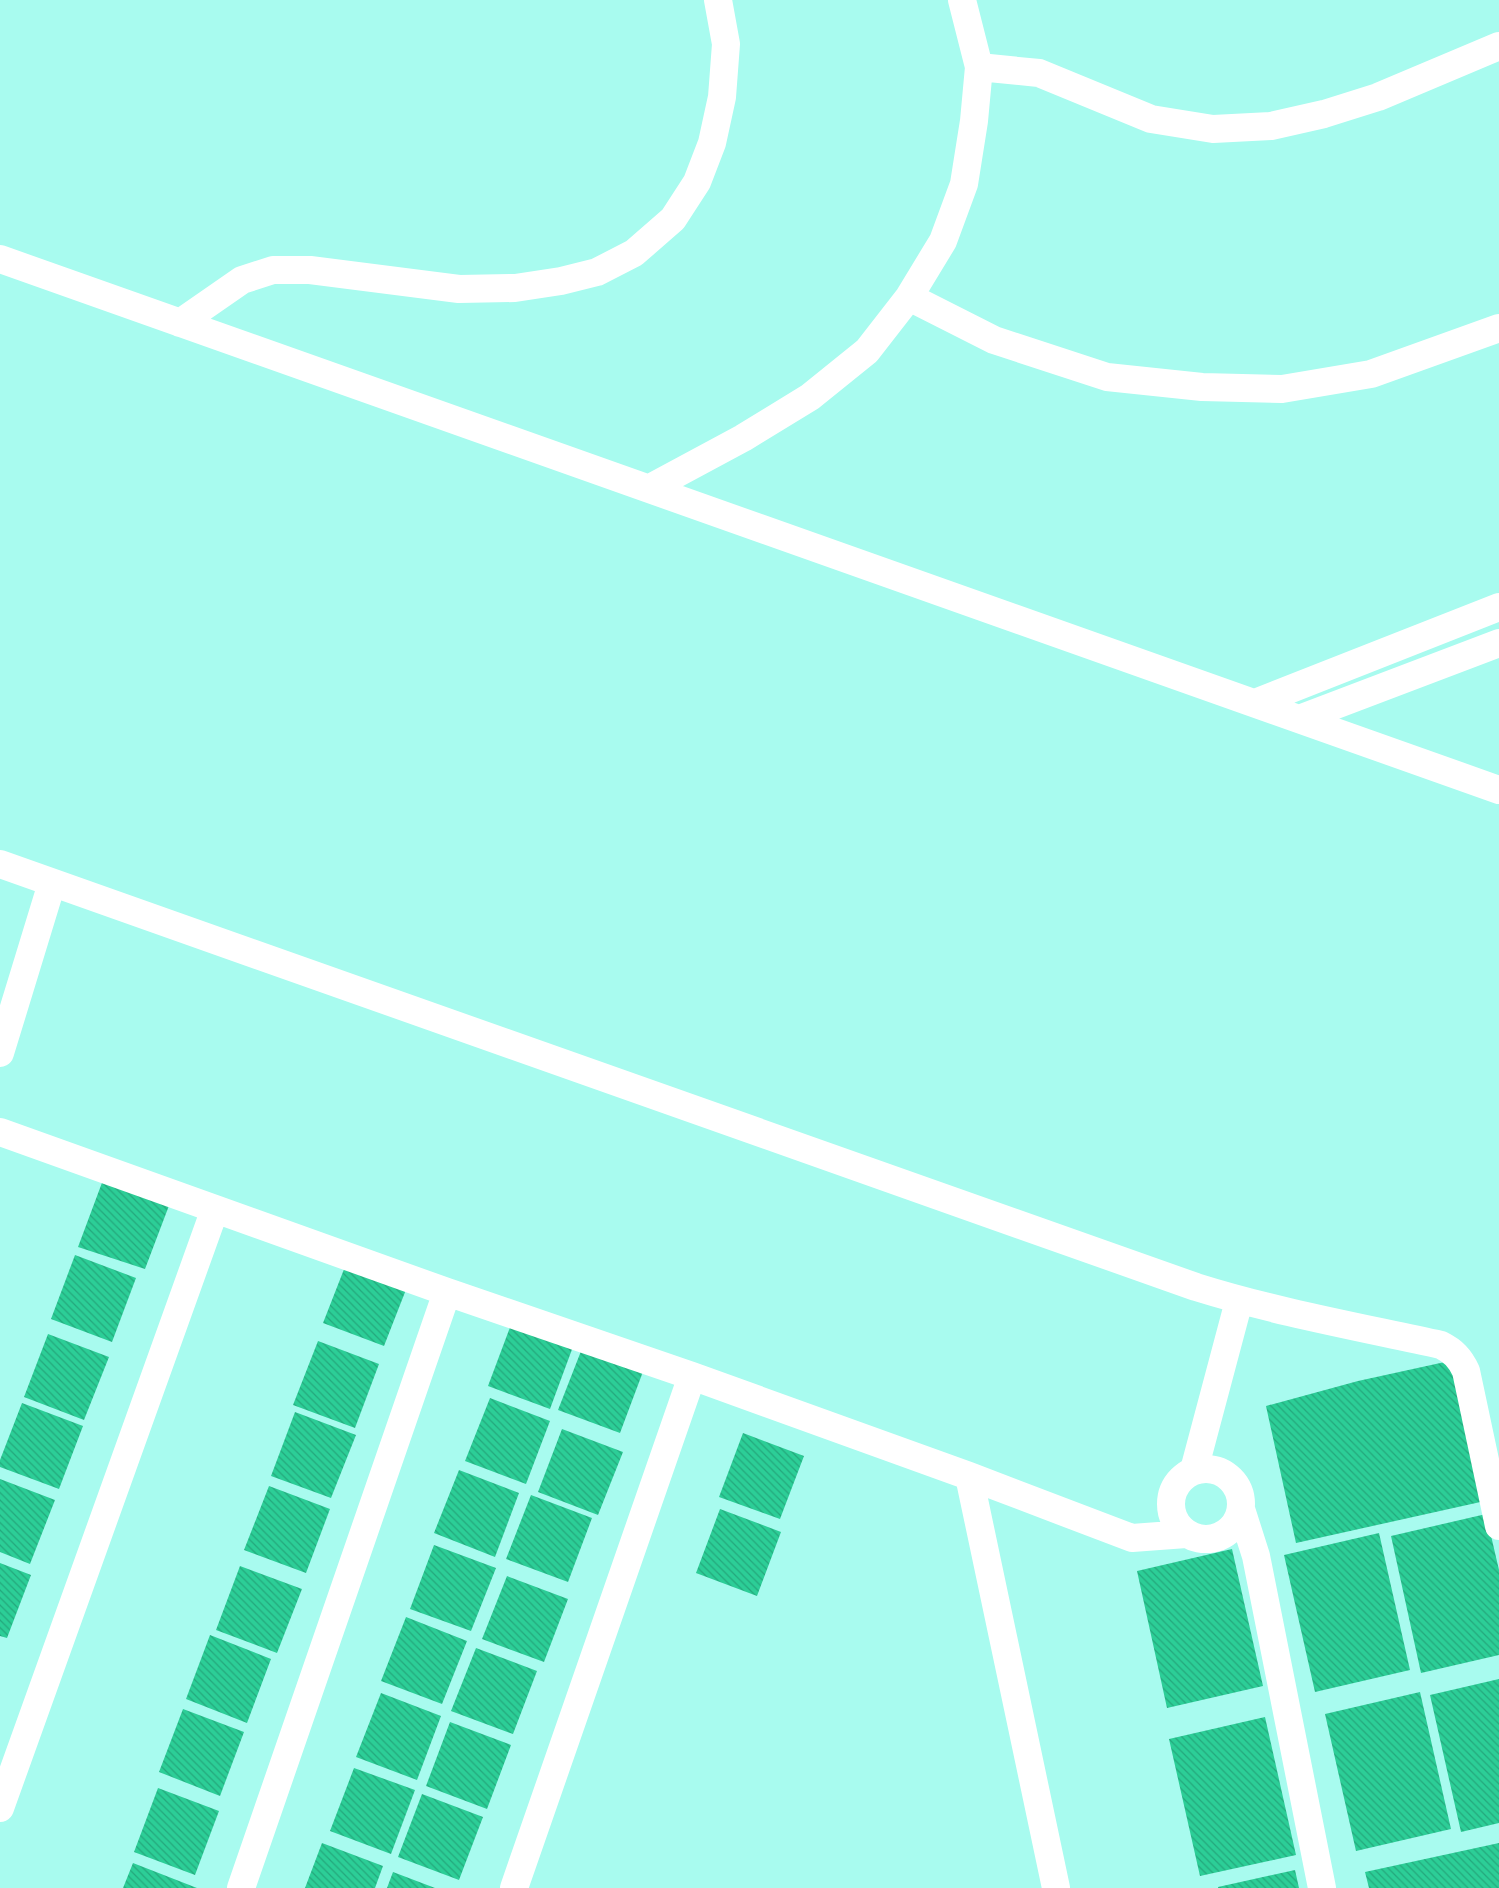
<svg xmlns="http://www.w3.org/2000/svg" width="1499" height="1888" viewBox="0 0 1499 1888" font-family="'Titillium Web',sans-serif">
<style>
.building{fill:url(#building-back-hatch)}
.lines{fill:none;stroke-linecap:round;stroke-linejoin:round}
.minor{stroke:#fff;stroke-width:28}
</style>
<defs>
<pattern id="building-back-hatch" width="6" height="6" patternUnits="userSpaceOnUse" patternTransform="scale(1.25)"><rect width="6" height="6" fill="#2cce97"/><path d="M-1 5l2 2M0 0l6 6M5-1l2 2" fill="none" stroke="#24a87c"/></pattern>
</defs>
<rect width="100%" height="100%" fill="#a8fbef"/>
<path class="building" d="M103 1180 170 1203 145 1269 78 1247Z
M75 1255 136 1278 112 1342 51 1319Z
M348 1259 409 1282 384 1346 323 1323Z
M512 1322 574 1344 550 1409 488 1386Z
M48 1334 109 1357 84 1420 24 1397Z
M318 1341 379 1364 355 1428 293 1405Z
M583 1346 644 1369 620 1433 558 1410Z
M1454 1360 1485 1501 1296 1543 1266 1406 1358 1381Z
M490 1398 550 1421 526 1484 465 1461Z
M22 1403 83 1426 59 1489 0 1467V1460Z
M295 1412 356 1435 331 1498 271 1476Z
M562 1429 623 1452 598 1515 538 1492Z
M743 1433 804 1456 780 1519 719 1497Z
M459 1470 519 1493 495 1557 434 1533Z
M0 1479 55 1500 30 1564 0 1552Z
M269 1486 330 1509 306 1573 244 1550Z
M531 1495 592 1518 568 1582 506 1559Z
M720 1509 781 1532 757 1596 696 1573Z
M1486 1514 1499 1570V1655L1421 1673 1391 1536Z
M1379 1533 1410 1670 1315 1692 1284 1555Z
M434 1545 496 1568 471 1631 410 1609Z
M1232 1549 1263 1686 1167 1708 1137 1571Z
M0 1563 31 1575 7 1638 0 1636Z
M240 1566 302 1589 277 1653 216 1630Z
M507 1576 568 1599 544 1662 482 1639Z
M406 1617 467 1641 442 1704 381 1681Z
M210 1635 271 1659 247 1723 186 1699Z
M476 1648 537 1671 513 1734 451 1711Z
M1499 1679V1823L1461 1832 1430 1695Z
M1420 1692 1451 1829 1356 1851 1325 1714Z
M381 1693 441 1716 417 1780 356 1757Z
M183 1709 244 1732 220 1796 159 1772Z
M1265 1717 1296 1855 1200 1876 1169 1739Z
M450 1722 511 1745 487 1809 426 1786Z
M354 1768 415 1790 391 1854 330 1831Z
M158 1788 219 1811 195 1875 134 1852Z
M422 1794 483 1817 459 1880 398 1857Z
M322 1843 383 1866 375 1888H305Z
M1499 1843V1888H1369L1365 1872Z
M133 1863 197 1888H123Z
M1295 1870 1299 1888H1218V1887Z
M393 1872 435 1888H387Z"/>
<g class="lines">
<path class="minor" d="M979 67 1039 73 1151 119 1213 129 1271 126 1324 114 1378 97 1499 46
M0 259 1499 790
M909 297 994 340 1107 377 1202 387 1282 389 1371 374 1499 328
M180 323 242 280 273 270H310L459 289 515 288 561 281 597 272 634 253 673 219 697 182 712 143 722 97 726 44 718 0
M650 488 743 438 810 397 867 351 909 297 943 241 964 184 974 121 979 67 962 0
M1255 703 1499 607
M1299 719 1499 643
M0 864 1196 1287C1276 1312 1359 1327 1441 1345 1453 1351 1460 1358 1466 1371L1499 1526
M0 1053 52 883
M0 1132 447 1292 692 1376 969 1476 1132 1538 1186 1534
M1171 1504a35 35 0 1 1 70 0a35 35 0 1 1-70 0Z
M1194 1470 1239 1301
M969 1476 1056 1888
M1241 1509 1256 1556 1322 1888
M0 1808 215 1209
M241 1888 447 1292
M514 1888 692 1376"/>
</g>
</svg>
